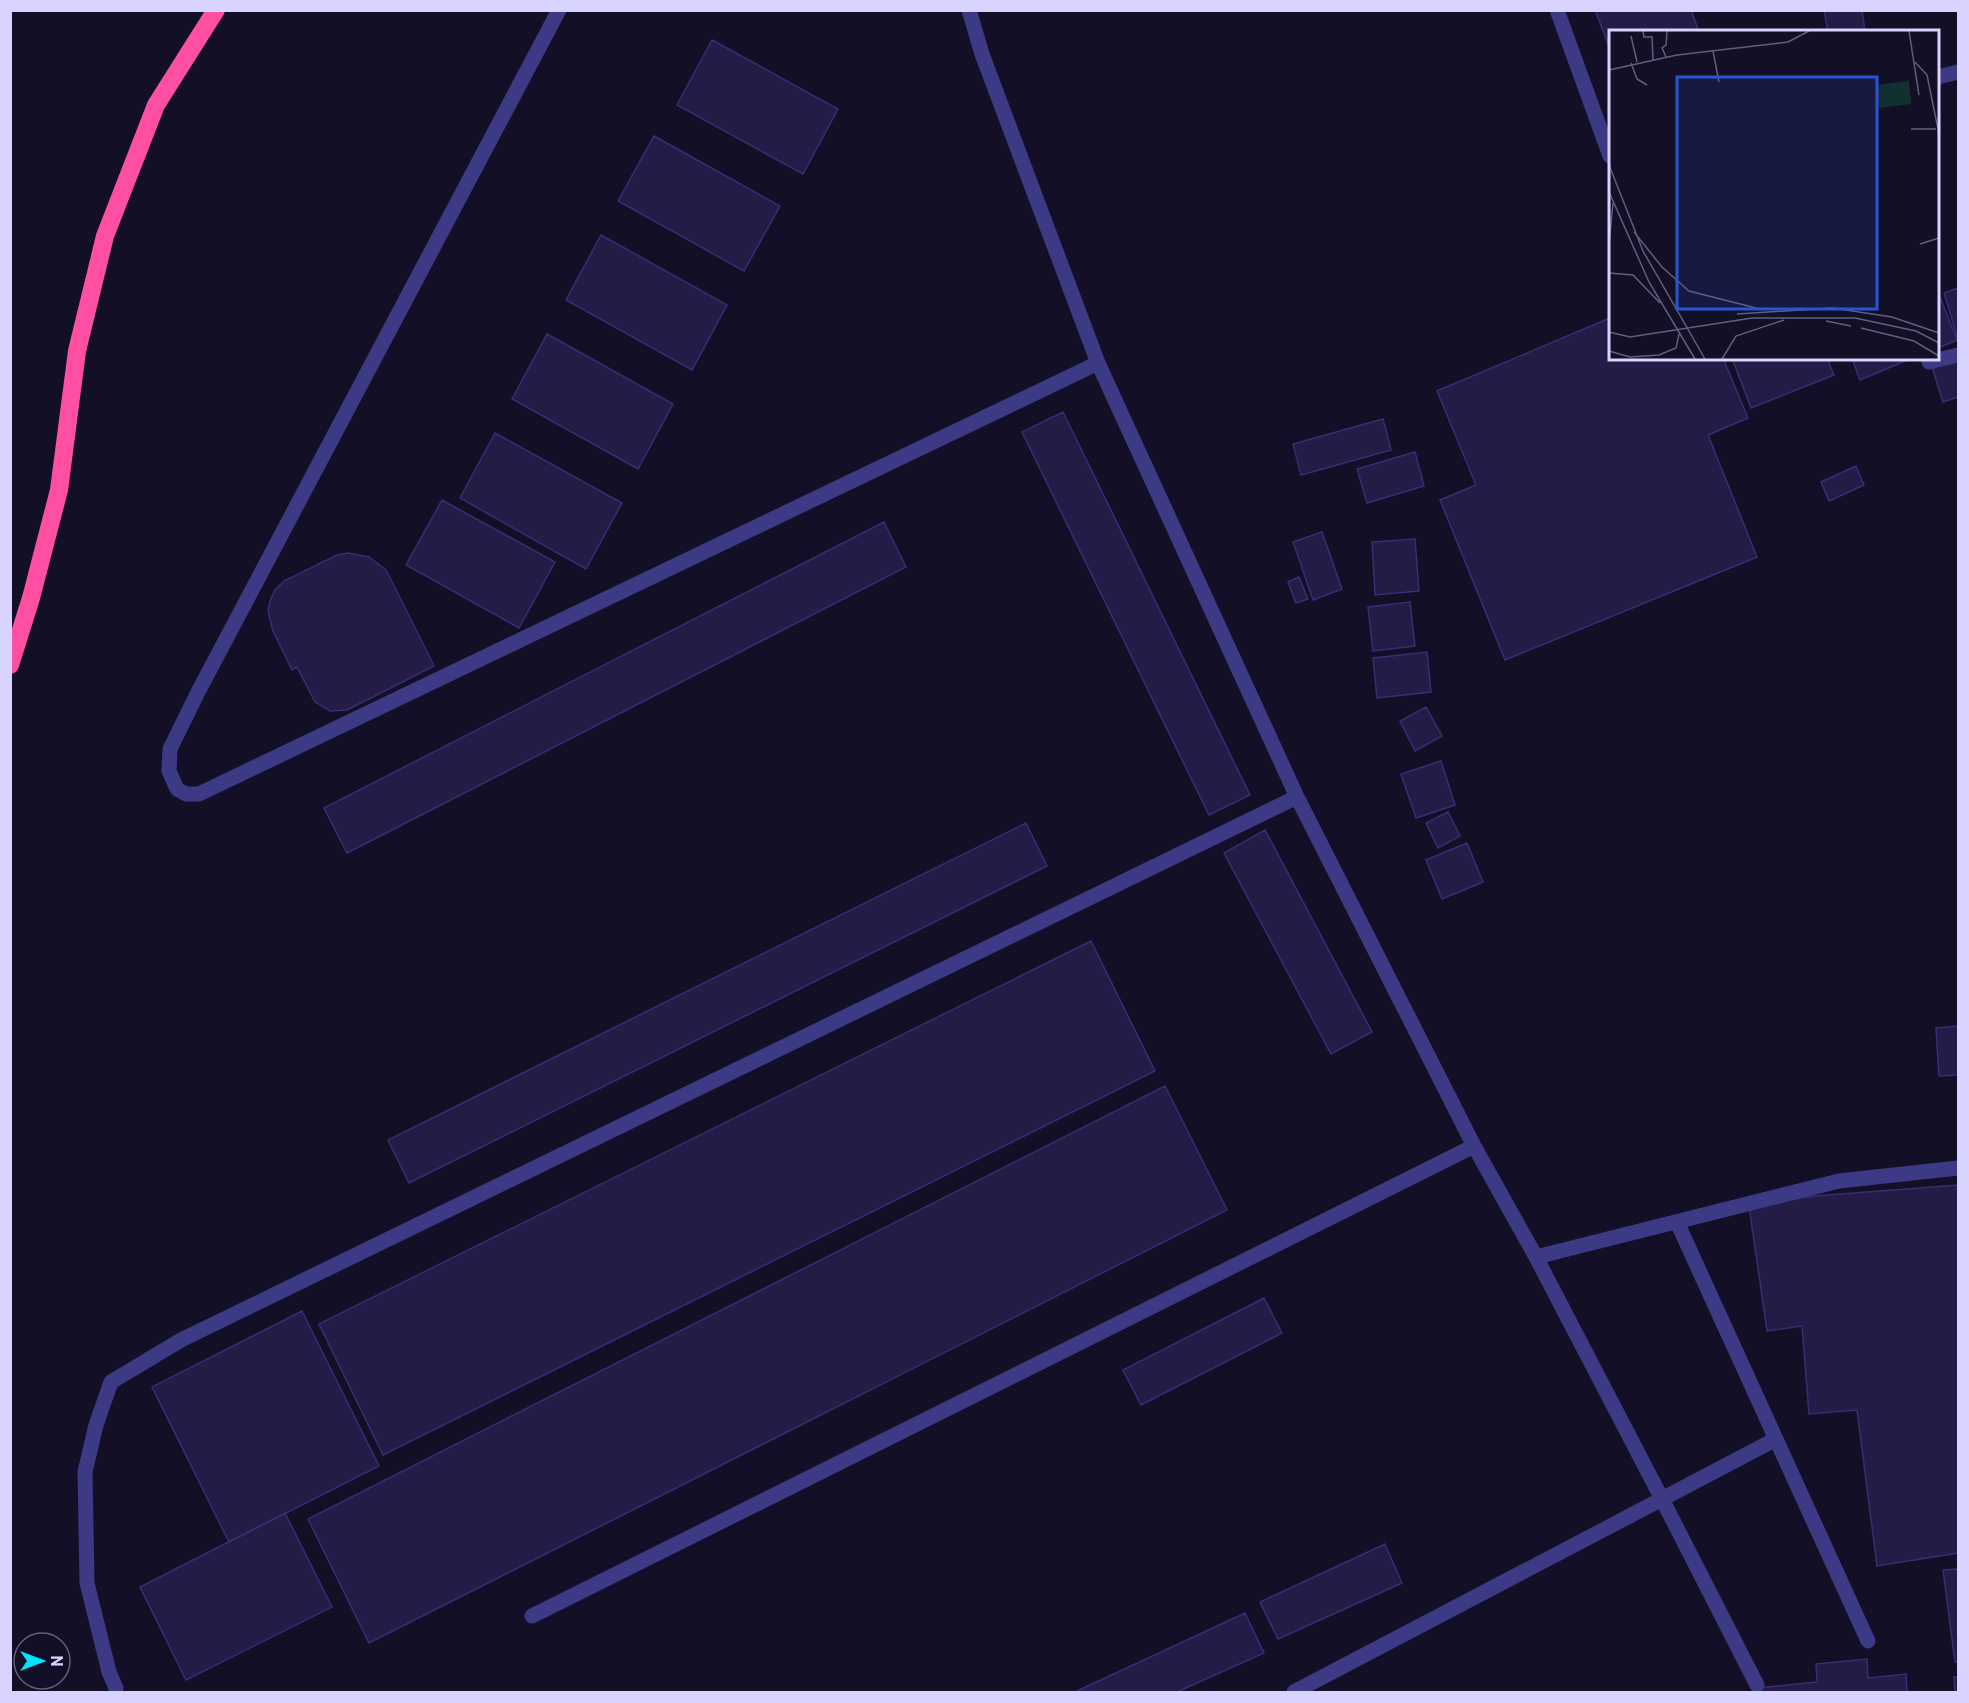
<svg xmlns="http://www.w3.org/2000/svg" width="1969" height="1703" viewBox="0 0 1969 1703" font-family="Overpass,sans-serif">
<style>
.building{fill:#241b47;stroke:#3b2d73;stroke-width:1.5}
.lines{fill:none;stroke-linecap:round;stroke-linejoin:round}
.lane{stroke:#3d3a85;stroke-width:15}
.street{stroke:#3d3a85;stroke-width:15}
.highway{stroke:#ff4fa3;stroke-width:18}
.inset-road{fill:none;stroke:#625e7d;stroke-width:1.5}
.view{fill:#2655da;fill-opacity:0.15;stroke:#2655da;stroke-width:3}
.inset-edge{fill:none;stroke:#d9d4ff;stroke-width:3}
</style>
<rect width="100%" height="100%" fill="#130f26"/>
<path class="building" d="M1595 10H1691L1699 32H1610V49Z
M1824 10H1862L1865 32H1828Z
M712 40 838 109 803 174 677 105Z
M654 136 780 206 744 271 618 201Z
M601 235 727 305 692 370 566 300Z
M1958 288V339L1944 293Z
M1938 292 1957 340 1938 348Z
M1610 318V358H1723L1748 418 1708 435 1757 557 1505 660 1440 500 1476 485 1437 391Z
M547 334 673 404 638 469 512 399Z
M1732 358H1827L1834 375 1751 408Z
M1852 358H1912L1860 380Z
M1958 359V397L1943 402 1932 367Z
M1063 412 1250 795 1209 815 1022 432Z
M1383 419 1391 450 1301 475 1293 444Z
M495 433 622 503 586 569 460 498Z
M1415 452 1424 486 1367 503 1357 469Z
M1856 466 1864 485 1829 501 1821 482Z
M442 500 555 562 519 628 406 565Z
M884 522 906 567 347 853 324 808Z
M1322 532 1342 589 1313 600 1293 542Z
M1415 539 1419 591 1375 595 1372 542Z
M348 553 369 557 386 570 434 666 347 710 330 711 315 702 297 667 292 670 273 631 268 611 270 601 275 590 284 581 337 555Z
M1299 577 1308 599 1296 603 1288 582Z
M1410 602 1415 646 1373 651 1368 607Z
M1427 652 1431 692 1377 698 1373 658Z
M1426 707 1442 736 1415 751 1400 721Z
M1441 761 1455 805 1416 818 1401 774Z
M1448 812 1460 836 1438 848 1426 823Z
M1026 823 1047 866 409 1183 388 1140Z
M1265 830 1372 1032 1331 1054 1224 853Z
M1467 843 1483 882 1442 899 1426 860Z
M1091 941 1155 1071 383 1455 319 1324Z
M1958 1026V1075L1939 1076 1936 1028Z
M1165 1086 1227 1210 369 1643 308 1519Z
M1958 1185V1553L1877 1566 1857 1410 1809 1414 1802 1326 1767 1331 1749 1206 1814 1196Z
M1264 1298 1282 1333 1141 1405 1123 1370Z
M302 1311 379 1466 229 1542 152 1387Z
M285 1513 332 1607 186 1680 140 1587Z
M1385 1544 1402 1583 1278 1639 1260 1602Z
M1958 1569V1661L1955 1662 1943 1570Z
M1245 1613 1264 1653 1177 1692H1075Z
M1867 1659 1868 1678 1906 1674 1907 1692H1757V1688L1817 1682 1816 1664Z
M1954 1677H1958V1692H1955Z"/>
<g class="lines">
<path class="lane" d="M559 10 198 692 170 749 169 771 177 789 186 794H199L1098 363
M969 10 982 54 1098 363 1297 797 1474 1146 1536 1257 1662 1499 1294 1692
M1557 10 1610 156
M1938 77 1958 72
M1677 1222 1868 1641
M1536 1257 1839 1181 1958 1168
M532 1616 1474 1146
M1757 1685 1662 1499 1776 1439
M116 1688 109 1672 87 1583 85 1472 96 1425 111 1382 181 1340 1297 797"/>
<path class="street" d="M1929 362 1958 355"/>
<path class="highway" d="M10 665 31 598 59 490 77 351 105 236 156 105 216 10"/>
</g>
<g transform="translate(1609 30)">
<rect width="330" height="330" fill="#130f26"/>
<path d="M300 51 302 74 270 78 268 55Z" fill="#12302f"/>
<path class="inset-road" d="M34 1 35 7H43L44 30M300 1 310 65M22 6 28 32M104 21 110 52M57 27 53 18 57 15 58 1M306 32 318 45 330 104M22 33 28 49 38 55M0 40 68 25 179 12 200 1M302 99H327M0 135 34 221 96 329M0 162 40 252 86 329M25 202 53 237 80 261 151 279M311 214 330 208M0 215 4 173M0 243 24 245 51 273M128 284 224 278 283 287 330 303M217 291 242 296M252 298 305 311 330 326M0 302 21 307 143 288H246L307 301 330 313M0 321 21 327 50 325 67 318 70 304M113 329 127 306 175 290"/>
<path class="view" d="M68 47H268V279H68Z"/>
<rect width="330" height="330" class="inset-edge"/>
</g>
<rect width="1969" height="1703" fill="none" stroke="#d9d4ff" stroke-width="24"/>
<g transform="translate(42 1661) rotate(90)"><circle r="28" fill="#130f26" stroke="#625e7d" stroke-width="1.5"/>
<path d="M0-4.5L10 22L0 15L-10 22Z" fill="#00e5ff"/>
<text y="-9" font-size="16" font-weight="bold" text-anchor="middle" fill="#d9d4ff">N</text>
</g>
</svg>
